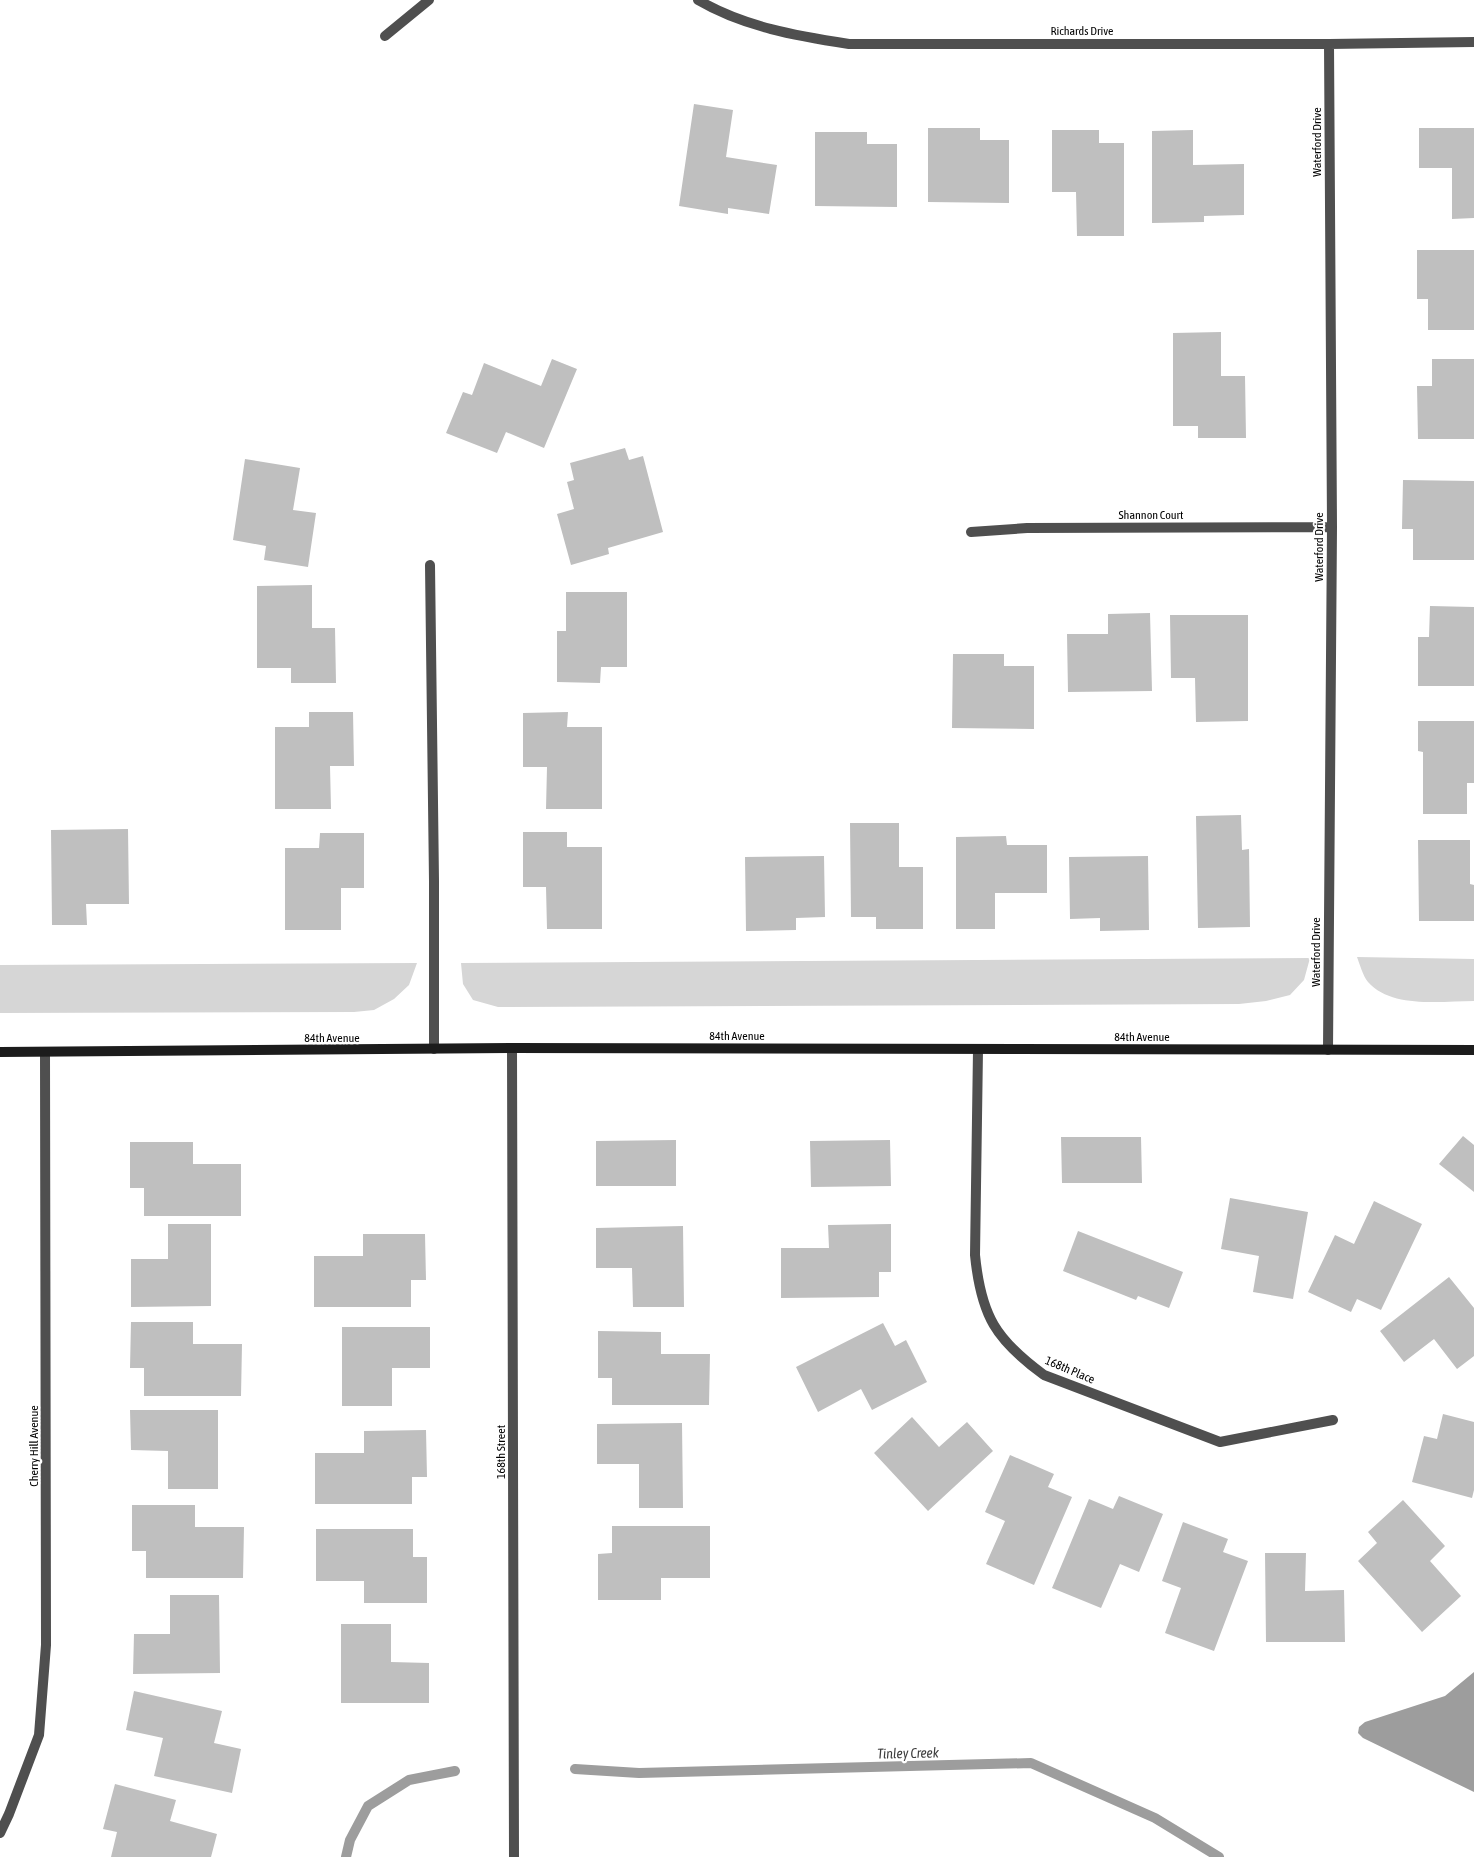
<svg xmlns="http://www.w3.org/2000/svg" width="1474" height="1857" viewBox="0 0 1474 1857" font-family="'Asap Condensed',sans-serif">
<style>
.green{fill:#d6d6d6}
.water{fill:#9d9d9d}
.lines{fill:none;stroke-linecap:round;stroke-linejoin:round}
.stream{stroke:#9d9d9d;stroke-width:10}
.building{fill:#bfbfbf}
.street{stroke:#4f4f4f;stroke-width:10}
.secondary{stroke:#1c1c1c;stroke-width:10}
.labels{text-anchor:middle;stroke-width:4.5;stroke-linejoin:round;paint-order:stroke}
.street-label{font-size:12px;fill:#000;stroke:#fff}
.water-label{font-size:14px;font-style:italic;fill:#3e3e3e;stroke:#fff}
</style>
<rect width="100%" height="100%" fill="#fff"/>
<path class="green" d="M1357 957 1474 959V1001C1442 1001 1392 1009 1368 982 1363 976 1360 965 1357 957Z
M1310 958 1304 980 1290 995 1266 1001 1239 1004 498 1007 473 1000 463 984 461 963Z
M417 963 409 985 394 999 374 1010 354 1012 0 1013V965Z"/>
<path class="water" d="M1474 1672V1792L1363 1738 1358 1733 1359 1727 1365 1722 1445 1696Z"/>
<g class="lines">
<path class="stream" d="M575 1769 639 1773 1031 1763 1155 1818 1219 1857
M346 1857 350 1840 368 1806 409 1780 455 1771"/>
</g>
<path class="building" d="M694 104 733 110 726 157 777 165 769 214 728 208V214L679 206Z
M928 128H980V140H1009V203L928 202Z
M1419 128H1474V218L1452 219V168H1419Z
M1052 130H1099V143H1124V236H1077L1076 192H1052Z
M1193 130V165L1244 164V215L1204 216V222L1152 223V131Z
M815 132H867V144H897V207L815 206Z
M1417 250H1474V330H1428V299H1417Z
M1221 332V376H1245L1246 438H1198V426H1173V333Z
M552 359 577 369 544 448 506 432 497 453 446 433 463 392 472 395 484 363 541 386Z
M1432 359H1474V439H1418L1417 386H1432Z
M625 448 629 460 643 456 663 532 608 548 609 554 571 565 557 514 574 509 567 482 574 480 570 463Z
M245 459 300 468 293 510 316 513 308 567 264 560 266 546 233 540Z
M1403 480 1474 481V560H1413V529H1402Z
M312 585V628H335L336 683H291V668H257V586Z
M566 592H627V667H601L600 683 557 682V631H566Z
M1430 606 1474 607V686H1418V637H1429Z
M1150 613 1152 691 1068 692 1067 634H1108V614Z
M1170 615H1248V721L1196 722 1195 678H1171Z
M953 654H1004V666H1034V729L952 728Z
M309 712H353L354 766H330L331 809H275V727H309Z
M568 712 567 727H602V809H546L547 767H523V713Z
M1418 721H1474V783H1467V814H1423V752L1418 751Z
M1241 815 1242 850 1249 849 1250 927 1198 928 1196 816Z
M850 823H899V867H923V929H876V917H851Z
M128 829 129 904H86L87 925H52L51 830Z
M523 832H567V847H602V929H547L546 887H523Z
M320 833H364V888H341V930H285V848H319Z
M1006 836 1007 845H1047V893H995V929H956V837Z
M1418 840H1470V884L1474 885V921H1419Z
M824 856 825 917 796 918V930L746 931 745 857Z
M1148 856 1149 930 1100 931V918L1070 919 1069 857Z
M1463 1136 1474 1145V1192L1439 1164Z
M1061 1137H1141L1142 1183H1062Z
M676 1140V1186H596V1141Z
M890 1140 891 1186 811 1187 810 1141Z
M130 1142H193V1164H241V1216H144V1188H130Z
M1230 1198 1308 1212 1293 1299 1253 1292 1259 1256 1221 1249Z
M1374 1201 1422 1224 1381 1310 1357 1299 1351 1312 1308 1292 1335 1235 1354 1244Z
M168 1224H211V1306L131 1307V1259H168Z
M891 1224V1272H879V1297L781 1298V1248H829L828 1225Z
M683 1226 684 1307H633L632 1268H596V1228Z
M1078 1231 1183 1272 1169 1308 1138 1296 1136 1300 1063 1271Z
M363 1234H425L426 1280H411V1307H314V1256H363Z
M1449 1277 1474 1308V1356L1457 1369 1434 1339 1404 1362 1380 1331Z
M131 1322H193V1344H242L241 1396H144V1368H130Z
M883 1323 895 1346 906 1340 927 1382 872 1410 861 1389 818 1412 796 1367Z
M342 1327H430V1368H392V1406H342Z
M598 1331 661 1332V1354H710L709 1405H612V1378H598Z
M130 1410H218V1489H168V1451L131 1450Z
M1443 1414 1474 1422V1490L1472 1498 1412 1482 1424 1436 1437 1439Z
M912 1417 939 1447 967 1422 993 1451 928 1511 874 1453Z
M682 1423 683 1508H639V1464H597V1424Z
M426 1430 427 1477H412V1504H315V1453H364V1431Z
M1010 1455 1054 1474 1048 1487 1072 1497 1034 1585 986 1564 1005 1521 985 1512Z
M1119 1496 1163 1514 1139 1572 1120 1564 1101 1608 1052 1588 1089 1499 1113 1509Z
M1403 1500 1445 1546 1430 1561 1461 1596 1422 1632 1358 1561 1377 1543 1368 1532Z
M132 1505H195V1527H244L243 1578H146V1551H132Z
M1183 1522 1228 1539 1223 1552 1248 1561 1214 1651 1165 1633 1181 1588 1162 1581Z
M612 1526H710V1578H661V1600H598V1554L612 1553Z
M316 1529H413V1557H427V1603H364V1581H316Z
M1265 1553H1306L1305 1591 1344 1590 1345 1642H1266Z
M170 1595H219L220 1673 133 1674 134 1634H170Z
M341 1624H391V1662L429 1663V1703H341Z
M134 1691 222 1711 214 1743 241 1749 232 1793 154 1776 163 1738 126 1730Z
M115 1784 176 1800 170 1821 217 1834 211 1857H111L117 1832 103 1829Z"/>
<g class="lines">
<path class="street" d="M698 0C744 27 797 36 849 44H1329L1474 42
M385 36 429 0
M971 532 1027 528 1332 527
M430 565 434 881V1049
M512 1048 514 1857
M978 1050 975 1255C981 1316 996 1340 1044 1375L1220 1442 1333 1420
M1328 1050 1332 527 1329 44
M0 1833 9 1814 39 1735 46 1645 45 1052"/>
<path class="secondary" d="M0 1052 512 1048 1474 1050"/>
</g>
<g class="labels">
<g class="street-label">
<text x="1082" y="35">Richards Drive</text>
<text transform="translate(1317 142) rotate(-90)" y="4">Waterford Drive</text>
<text x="1151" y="519">Shannon Court</text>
<text transform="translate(1319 547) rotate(-90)" y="4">Waterford Drive</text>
<text transform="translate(1316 952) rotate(-90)" y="4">Waterford Drive</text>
<text x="737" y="1040">84th Avenue</text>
<text x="1142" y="1041">84th Avenue</text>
<text x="332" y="1042">84th Avenue</text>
<text transform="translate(1070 1370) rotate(23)" y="4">168th Place</text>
<text transform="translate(34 1446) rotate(-90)" y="4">Cherry Hill Avenue</text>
<text transform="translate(501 1452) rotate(-90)" y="4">168th Street</text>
</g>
<g class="water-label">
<text transform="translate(908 1753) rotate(-1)" y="5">Tinley Creek</text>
</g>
</g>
</svg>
